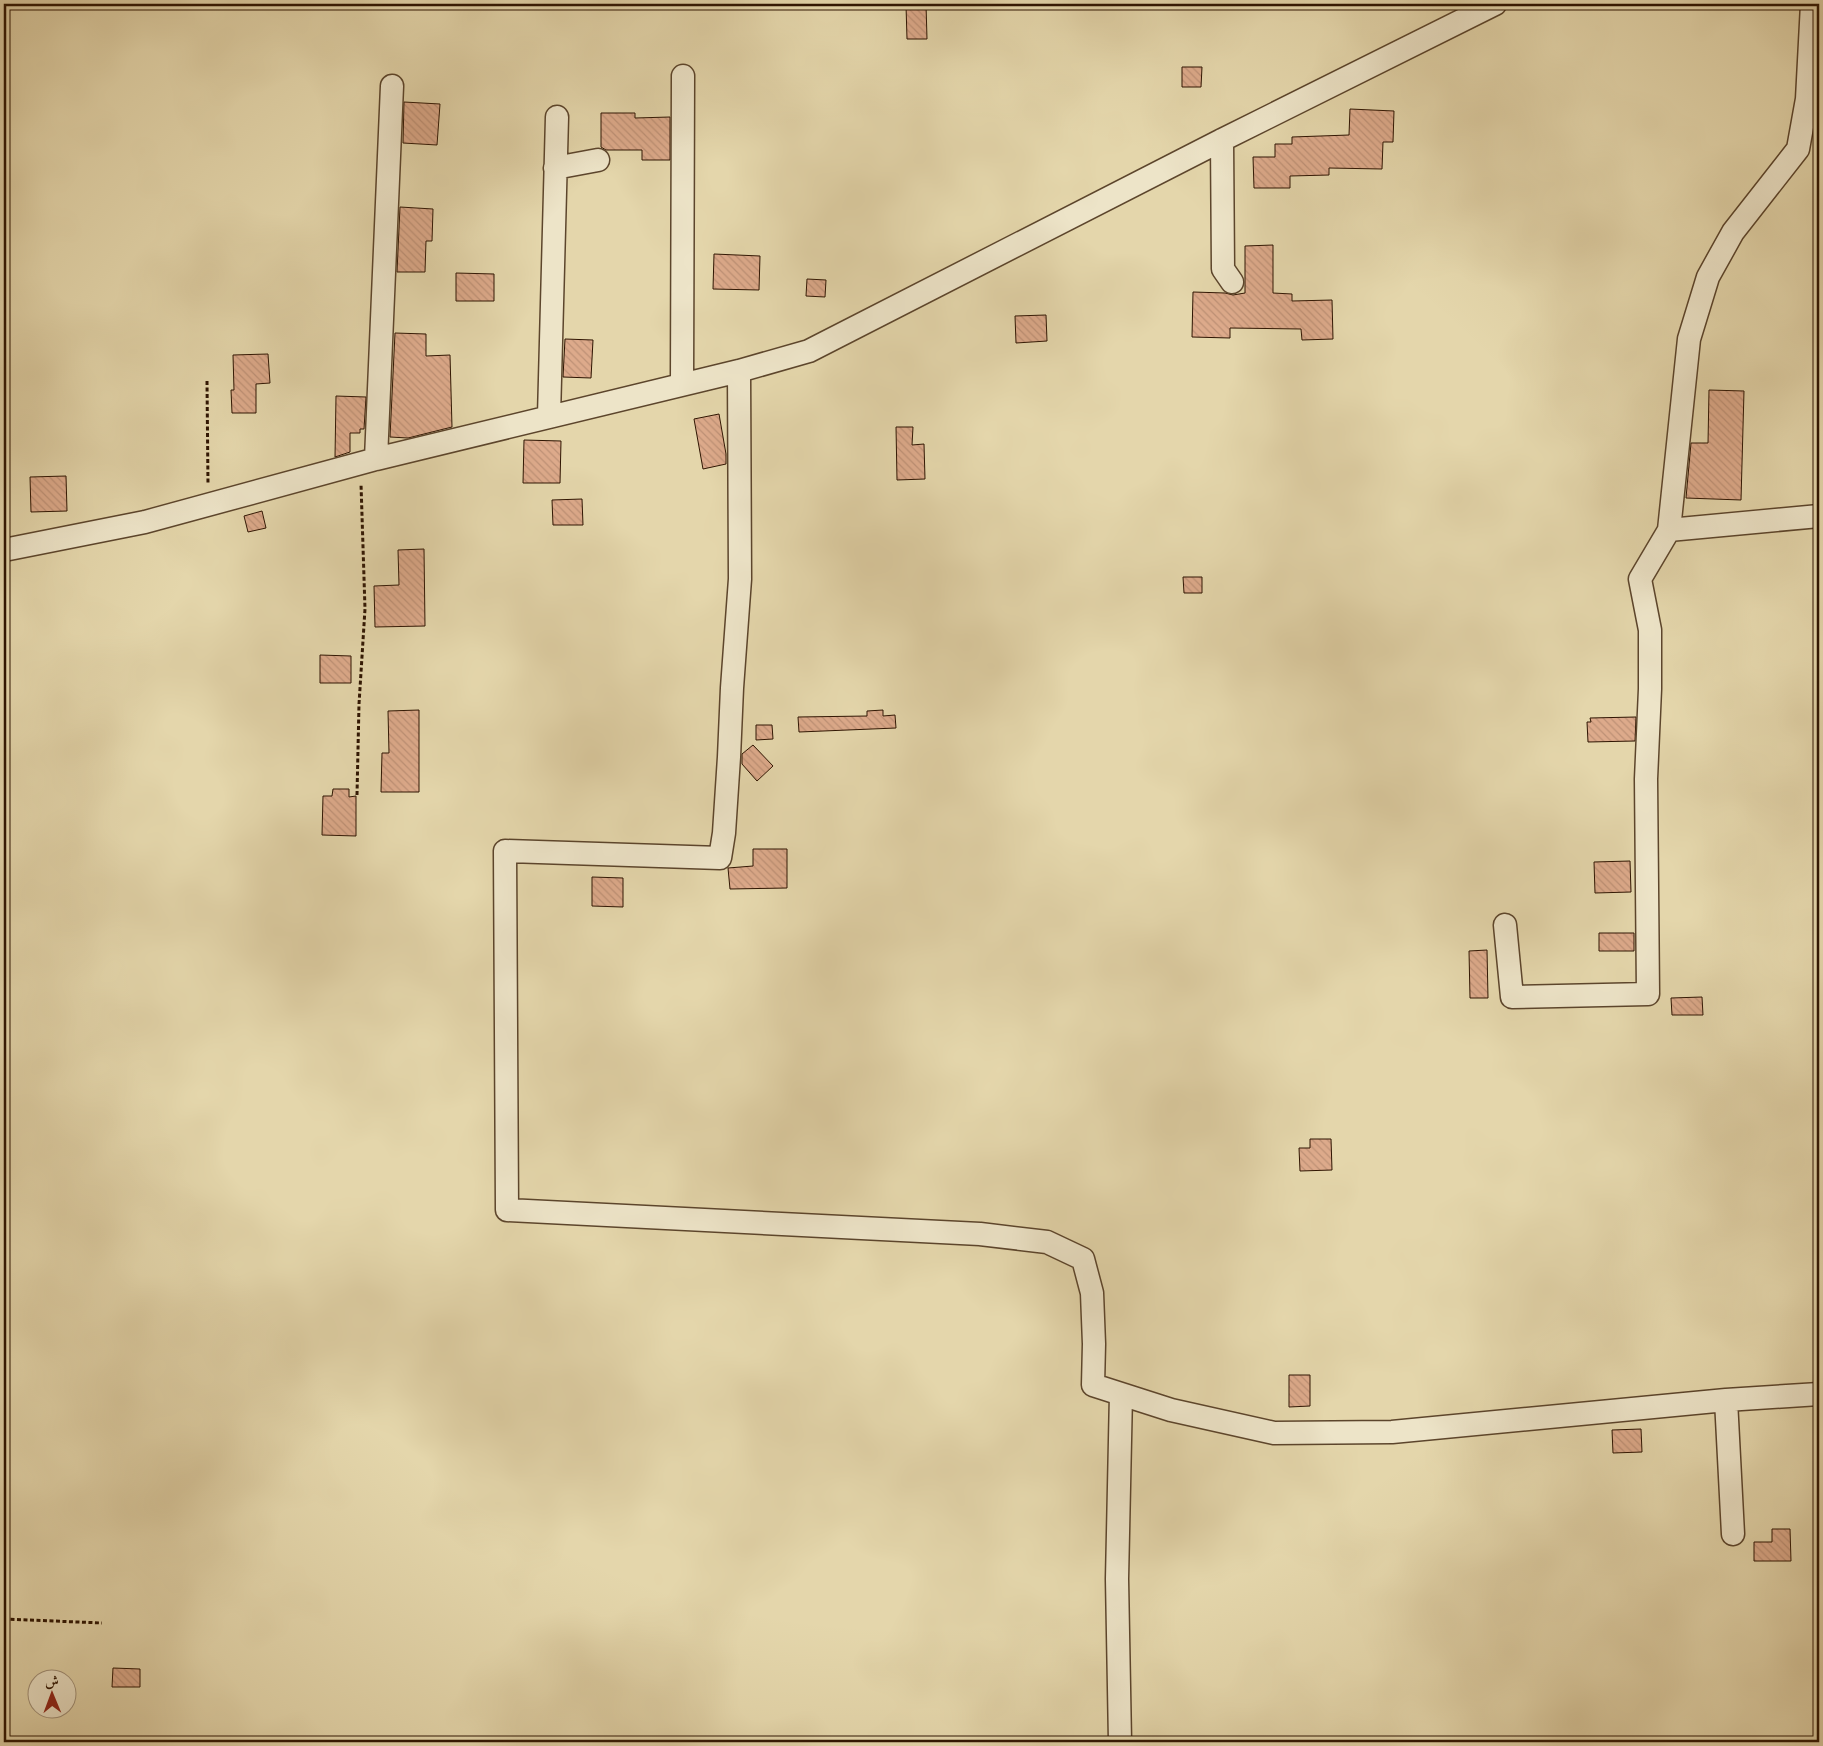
<svg xmlns="http://www.w3.org/2000/svg" width="1823" height="1746" viewBox="0 0 1823 1746" font-family="'Libre Bodoni',Amiri,serif">
<style>
.building{fill:url(#building-back-hatch);stroke:#2f1502}
.lines{fill:none;stroke-linecap:round;stroke-linejoin:round}
.minor-casing{stroke:#5c452c;stroke-width:25}
.path{stroke:#2f1502;stroke-width:3;stroke-dasharray:4 2.5;stroke-linecap:butt}
.minor{stroke:#ede4c8;stroke-width:22}
</style>
<defs>
<pattern id="building-back-hatch" width="6" height="6" patternUnits="userSpaceOnUse" patternTransform="scale(1.25)"><rect width="6" height="6" fill="#ddaa8b"/><path d="M-1 5l2 2M0 0l6 6M5-1l2 2" fill="none" stroke="#be9176"/></pattern>
</defs>
<rect width="100%" height="100%" fill="#e4d6ab"/>
<filter id="stains"><feTurbulence type="fractalNoise" baseFrequency=".004" numOctaves="4"/><feColorMatrix values="0 0 0 0 .2 0 0 0 0 .09 0 0 0 0 .02 0 0 0 .5 -.17"/></filter>
<radialGradient id="worn" r=".72"><stop offset=".6" stop-color="#630" stop-opacity="0"/><stop offset="1" stop-color="#630" stop-opacity=".3"/></radialGradient>
<path class="building" d="M926 4 927 39H907L906 5Z
M1182 67H1202L1201 87H1182Z
M404 102 440 104 437 145 403 143Z
M1350 109 1394 111 1393 142H1383L1382 169 1329 168V175L1290 176V188H1254L1253 157H1275V144H1292V137L1349 135Z
M601 113H635V118L670 117V160H642V150H606L601 147Z
M400 207 433 209 432 241H426L425 272H397Z
M1273 245V293L1292 294V301L1332 300 1333 339 1302 340 1301 329 1230 328V338L1192 337 1193 292 1225 293 1233 295 1245 293V246Z
M714 254 760 256 759 290 713 289Z
M456 273 494 274V301H456Z
M807 279 826 280 825 297 806 296Z
M1046 315 1047 341 1016 343 1015 316Z
M395 333 426 334V356L450 355 452 427 408 438 390 437Z
M565 339 593 340 591 378 563 377Z
M268 354 270 383 256 384V413H232L231 390H234L233 355Z
M1709 390 1744 391 1741 500 1686 498 1691 443H1708Z
M336 396 366 397 364 429H360V433H350V452L335 457Z
M719 414 726 454V464L703 469 694 419Z
M896 427H913L912 445 924 444 925 479 897 480Z
M524 440 561 441 560 483H523Z
M66 476 67 511 31 512 30 477Z
M582 499 583 525H553L552 500Z
M262 511 266 528 248 532 244 516Z
M424 549 425 626 375 627 374 586 399 585 398 550Z
M1183 577H1202V593H1184Z
M320 655 351 656V683H320Z
M419 710V792H381L382 753H389L388 711Z
M883 710V716L895 715 896 728 799 732 798 717 867 716V711Z
M1636 717 1635 741 1588 742 1587 722H1591L1590 718Z
M756 725H772L773 739 756 740Z
M753 745 773 766 757 781 742 764V754Z
M333 789H349V797L356 796V836L322 835 323 796H332Z
M753 849H787V888L730 889 728 868 753 866Z
M1630 861 1631 892 1595 893 1594 862Z
M592 877 623 878V907L592 906Z
M1599 933H1634V951H1599Z
M1487 950 1488 998H1470L1469 951Z
M1702 997 1703 1015H1672L1671 998Z
M1310 1139H1331L1332 1170 1300 1171 1299 1148H1310Z
M1289 1375H1310V1406L1289 1407Z
M1641 1429 1642 1452 1613 1453 1612 1430Z
M1772 1529H1790L1791 1561H1754V1542H1772Z
M113 1668 140 1669V1687H112Z"/>
<g class="lines">
<g class="minor-casing">
<path id="minor" d="M1812 4 1807 99 1798 149 1733 232 1708 277 1689 339 1669 530 1819 516
M1222 140 1223 269 1232 282
M555 168 598 160
M739 371 740 579 732 688 729 757 724 833 720 858 505 851 507 1210 980 1234 1047 1242 1083 1259 1092 1293 1094 1344 1093 1385 1171 1410 1274 1433 1392 1432 1726 1400 1819 1394
M682 383 683 76
M549 416 557 117
M376 459 392 86
M4 550 145 522 376 459 739 371 809 351 1222 140 1495 4
M1505 925 1512 997 1648 994 1646 779 1650 689V630L1640 579 1669 530
M1726 1400 1733 1534
M1120 1742 1117 1579 1121 1394"/>
</g>
<path class="path" d="M207 381 208 485
M357 795 359 704 365 609 361 484
M4 1619 102 1623"/>
<use href="#minor" class="minor"/>
</g>
<rect width="1823" height="1746" fill="none" stroke="#e4d6ab" stroke-width="20"/>
<rect x="5" y="5" width="1813" height="1736" fill="none" stroke="#2f1502" stroke-width="2.5"/>
<rect x="10" y="10" width="1803" height="1726" fill="none" stroke="#2f1502"/>
<g transform="translate(52 1694) rotate(359)"><circle r="24" fill="#ede4c8" stroke="#a19179"/>
<path d="M0-4L9 19L0 12L-9 19Z" fill="#8f2418"/>
<text y="-8" font-size="14" font-weight="bold" text-anchor="middle" fill="#2f1502">ش</text>
</g>
<rect width="100%" height="100%" filter="url(#stains)"/>
<rect width="100%" height="100%" fill="url(#worn)"/>
</svg>
